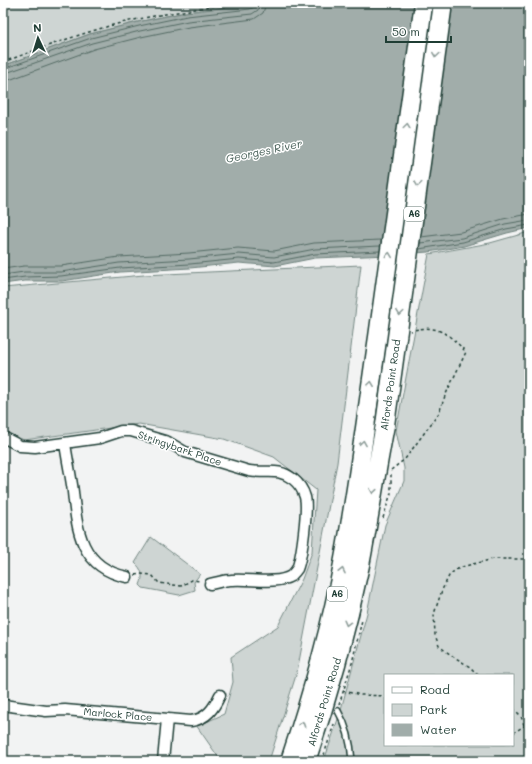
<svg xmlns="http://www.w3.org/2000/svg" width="532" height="764" viewBox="0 0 532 764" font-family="Mali,sans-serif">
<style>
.green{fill:#ced5d3;stroke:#768984;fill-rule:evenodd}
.water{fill:#a1adaa;stroke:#6d807b}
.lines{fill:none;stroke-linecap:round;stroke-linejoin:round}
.shore{stroke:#536a63;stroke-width:1}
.lane-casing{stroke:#1f3d34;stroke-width:8}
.street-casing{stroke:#1f3d34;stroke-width:13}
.highway-casing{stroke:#1f3d34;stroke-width:21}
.path{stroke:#1f3d34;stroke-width:1.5;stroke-dasharray:3 3;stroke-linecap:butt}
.lane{stroke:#fff;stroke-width:5}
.street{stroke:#fff;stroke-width:10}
.highway{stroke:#fff;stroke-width:18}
.highway-bridge-casing{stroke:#1f3d34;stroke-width:21;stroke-linecap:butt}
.highway-bridge{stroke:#fff;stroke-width:18}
.oneway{stroke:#8f9e9a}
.labels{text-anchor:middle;stroke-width:3;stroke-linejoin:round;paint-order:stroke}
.shield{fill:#fff;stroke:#627771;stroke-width:1}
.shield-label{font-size:9px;font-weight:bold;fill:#1f3d34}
.street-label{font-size:10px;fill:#1f3d34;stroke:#fff}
.water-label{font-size:11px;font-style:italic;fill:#465f57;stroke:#fff}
</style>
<rect width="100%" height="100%" fill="#f2f3f3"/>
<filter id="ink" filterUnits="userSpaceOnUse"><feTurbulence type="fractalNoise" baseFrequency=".025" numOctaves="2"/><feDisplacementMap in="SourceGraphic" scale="8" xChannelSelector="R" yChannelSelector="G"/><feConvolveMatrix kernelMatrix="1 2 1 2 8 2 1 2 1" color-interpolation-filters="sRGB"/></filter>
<g filter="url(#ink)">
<path class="green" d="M3 3H263L186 12 138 22 90 34 3 66Z
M529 232V761H324L340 713 367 613 385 525 404 481V468L396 431 429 254 490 243ZM385 675H513V745H385Z
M361 265 337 463 297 672 269 761H221L196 725 202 724 224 714 233 682 231 657 278 626 302 579 312 552 316 490 274 457 224 439 139 424 24 440 3 431V288L144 275Z
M151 537 200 574 194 582 195 590 179 595 143 588 140 585C144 576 142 569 135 563Z"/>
<path class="water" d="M263 3H529V228L507 233 464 246 428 252 389 255 315 258 275 266 239 263 190 268 120 272 62 281H25L3 284V66L90 34 138 22 186 12Z"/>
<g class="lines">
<path class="shore" d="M3 69 91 38 139 26 187 16 250 9 254 7 255 3
M3 74 92 43 140 31 188 21 252 14 258 10 260 3
M3 80H9L94 49 141 37 189 27 254 19 263 13 266 3
M421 237 461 232 503 219 529 214
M420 243 462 238 505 224 529 220
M419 249 463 242 506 229 529 225
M3 269 24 266H61L119 257 189 253 238 248 274 251 314 243 381 240
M3 275 24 272H61L119 263 189 259 239 254 274 257 315 249 380 246
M3 280 25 277 61 276 120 268 190 264 239 259 274 262 315 254 380 251"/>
<g class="lane-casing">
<path id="lane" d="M338 711C347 726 351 744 352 761"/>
</g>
<g class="street-casing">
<path id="street" d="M3 437 20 446 35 447 100 438 121 431H131L168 442 185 452 249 471C266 474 278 467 293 479 298 483 303 490 305 497 308 508 302 557 297 569 295 572 293 574 291 576 276 585 248 578 231 580 224 580 217 583 210 584
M65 443C67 459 71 475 73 492 77 531 81 568 127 577
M3 705 46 711 65 710 191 721C207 719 214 708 220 695
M163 761 167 719"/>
</g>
<g class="highway-casing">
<path id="highway" d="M290 761C312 695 331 628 344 559 358 486 367 411 378 337 393 226 409 114 424 3
M306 761C328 697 346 632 360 565 369 519 376 472 385 425"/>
</g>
<path class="path" d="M3 62C39 49 76 35 113 25 152 15 191 10 230 3
M391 470 405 459 439 413 445 396 466 352C449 334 436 323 411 331
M383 518 391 493V471
M135 575 140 574 152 575 159 583 181 586 192 580 201 581
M478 675 470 667 451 655 439 646 435 635 434 614 442 590 449 576 455 570 465 566 494 559H529
M343 691 361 695 385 696
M339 705 352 663 362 620
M513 708 521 716 524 725
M513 733 529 723
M322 761 335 721"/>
<use href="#lane" class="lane"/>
<use href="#street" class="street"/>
<use href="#highway" class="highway"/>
<g class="highway-bridge-casing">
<path id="highway-bridge" d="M385 425 443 3"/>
</g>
<use href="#highway-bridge" class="highway-bridge"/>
</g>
<defs><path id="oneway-chevron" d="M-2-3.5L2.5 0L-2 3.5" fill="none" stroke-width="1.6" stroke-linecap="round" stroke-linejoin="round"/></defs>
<g class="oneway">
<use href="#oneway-chevron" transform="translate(436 55) rotate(98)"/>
<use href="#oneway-chevron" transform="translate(407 126) rotate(-82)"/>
<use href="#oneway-chevron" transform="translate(418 184) rotate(98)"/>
<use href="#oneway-chevron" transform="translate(389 255) rotate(-82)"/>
<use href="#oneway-chevron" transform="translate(400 313) rotate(98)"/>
<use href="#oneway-chevron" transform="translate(371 384) rotate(-82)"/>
<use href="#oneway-chevron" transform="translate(363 443) rotate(-81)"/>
<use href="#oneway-chevron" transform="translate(373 491) rotate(99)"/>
<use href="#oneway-chevron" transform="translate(342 571) rotate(-78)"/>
<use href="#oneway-chevron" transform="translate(347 623) rotate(104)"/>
<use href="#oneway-chevron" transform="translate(302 724) rotate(-72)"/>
</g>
</g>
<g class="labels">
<g class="shield">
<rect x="404" y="207" width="20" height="14" rx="3"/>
<rect x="327" y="587" width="20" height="14" rx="3"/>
</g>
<g class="shield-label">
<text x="414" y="217">A6</text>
<text x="337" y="597">A6</text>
</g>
<g class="street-label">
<text transform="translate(390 385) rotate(-82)" y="4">Alfords Point Road</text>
<text transform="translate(180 448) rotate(19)" y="4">Stringybark Place</text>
<text transform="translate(324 702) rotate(-73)" y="4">Alfords Point Road</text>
<text transform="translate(118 714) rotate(5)" y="4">Marlock Place</text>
</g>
<g class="water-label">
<text transform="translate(264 151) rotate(-12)" y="4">Georges River</text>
</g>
</g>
<rect width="532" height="764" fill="none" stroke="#fff" stroke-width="16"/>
<rect x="8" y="8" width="516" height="748" fill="none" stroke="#1f3d34" stroke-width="1.5" filter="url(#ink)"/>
<rect x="384" y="674" width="130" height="72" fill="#ffffff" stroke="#a5b1ae"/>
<rect x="392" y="687" width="20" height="6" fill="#ffffff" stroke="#a5b1ae"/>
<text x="420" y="694" font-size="12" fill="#1f3d34">Road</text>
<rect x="392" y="704" width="20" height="12" fill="#ced5d3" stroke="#a5b1ae"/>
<text x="420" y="714" font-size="12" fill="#1f3d34">Park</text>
<rect x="392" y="724" width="20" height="12" fill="#a1adaa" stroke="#a5b1ae"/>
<text x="420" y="734" font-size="12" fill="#1f3d34">Water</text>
<g transform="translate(38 38) rotate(356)" stroke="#ffffff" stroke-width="3" paint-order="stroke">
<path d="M0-3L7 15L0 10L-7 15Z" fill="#1f3d34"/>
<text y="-6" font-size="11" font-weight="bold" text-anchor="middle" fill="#1f3d34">N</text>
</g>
<path d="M386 36v6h65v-6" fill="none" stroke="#1f3d34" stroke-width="2"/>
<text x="392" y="36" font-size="12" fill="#1f3d34" stroke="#ffffff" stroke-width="3" paint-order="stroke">50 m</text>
</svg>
